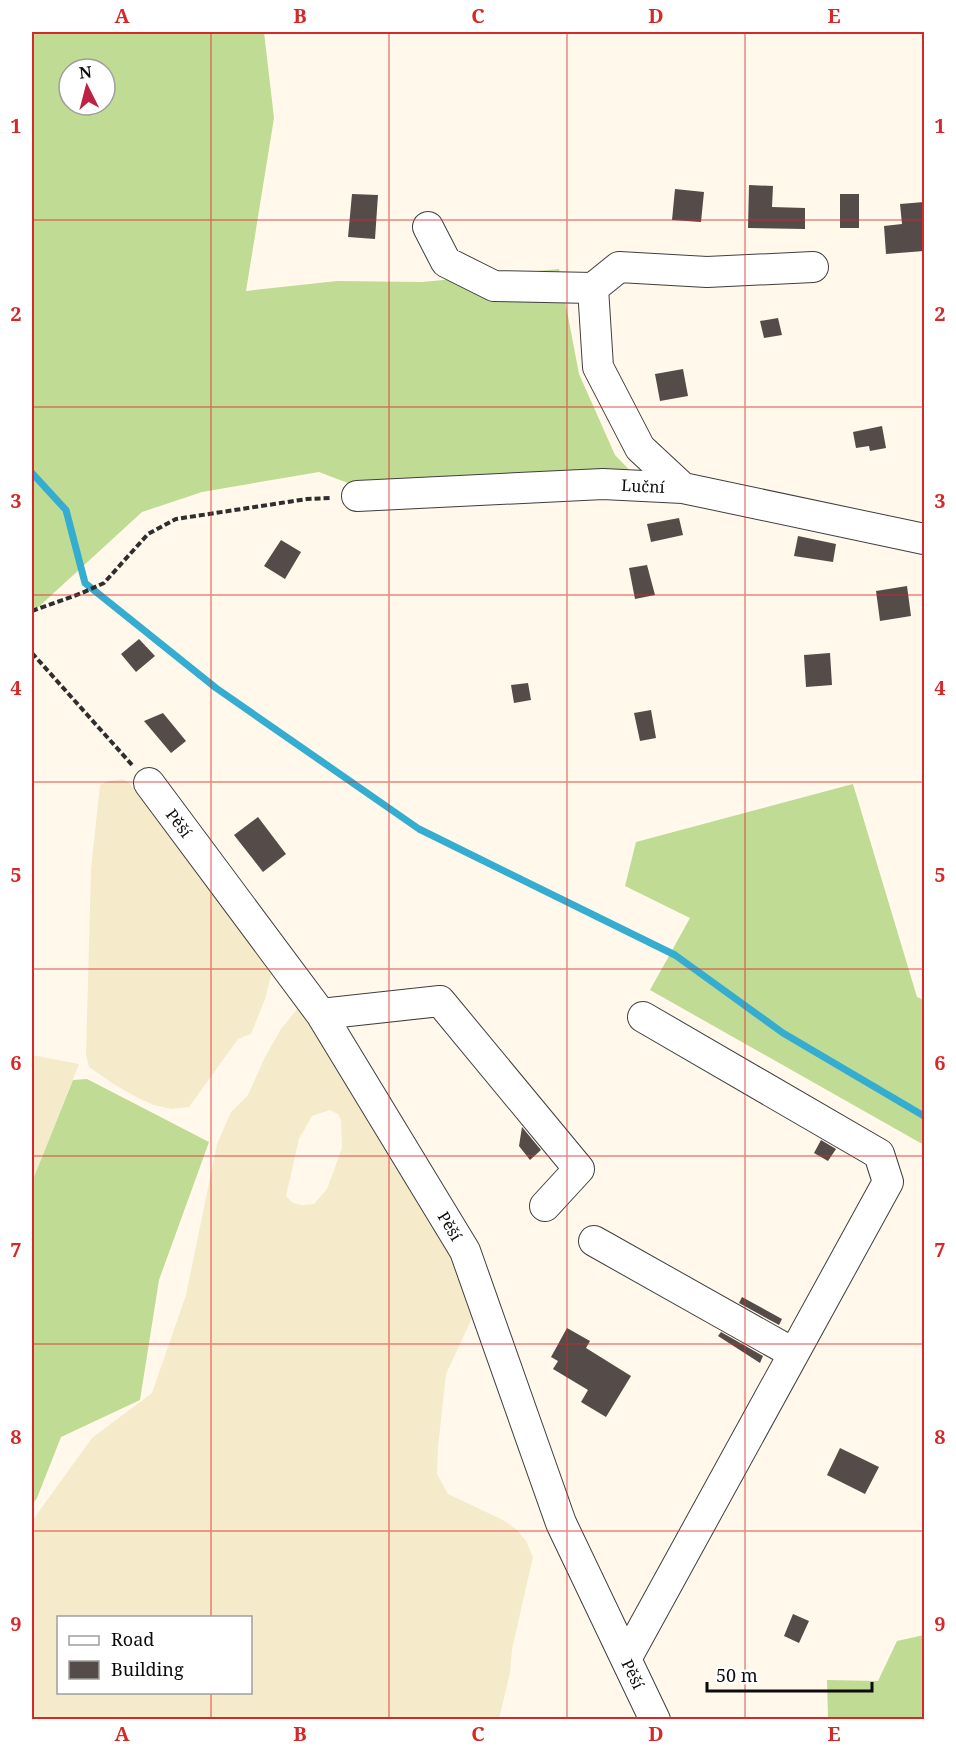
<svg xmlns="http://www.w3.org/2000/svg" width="956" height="1751" viewBox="0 0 956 1751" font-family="'Noto Serif',serif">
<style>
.farmland{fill:#f5ebcb;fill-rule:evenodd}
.forest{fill:#c0db93;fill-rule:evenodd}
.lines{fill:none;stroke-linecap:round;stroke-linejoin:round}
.stream{stroke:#34add1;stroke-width:7}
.building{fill:#554b48}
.minor-casing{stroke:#3f3f3f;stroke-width:32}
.path{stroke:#2e2e2e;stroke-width:4;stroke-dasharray:6 3;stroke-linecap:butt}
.minor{stroke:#fff;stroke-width:30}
.grid{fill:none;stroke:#d62828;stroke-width:1.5;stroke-opacity:0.55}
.labels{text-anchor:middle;stroke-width:6;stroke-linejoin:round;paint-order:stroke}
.street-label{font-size:16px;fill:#0c0c0c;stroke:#fff}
.neatline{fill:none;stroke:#d62828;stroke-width:2}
.grid-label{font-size:20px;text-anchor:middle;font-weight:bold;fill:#d62828}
</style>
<rect width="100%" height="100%" fill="#fff8eb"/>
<path class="farmland" d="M123 779 130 784 169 831 274 964 265 999 251 1034 238 1039 189 1107 171 1109 154 1105 140 1099 115 1085 89 1067 86 1055 91 869 100 785 109 781Z
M302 1003 466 1273 474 1314 446 1374 438 1447 437 1474 448 1494 503 1520 517 1530 526 1541 533 1557 512 1649 510 1673 499 1719 32 1720V1521L92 1438 152 1393 186 1295 217 1144 231 1112 248 1095 265 1057 281 1029ZM330 1110 338 1114 341 1120 342 1148 327 1189 314 1204 302 1205 293 1203 286 1196 299 1139 312 1116ZM58 1618H250V1692H58Z
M32 1055 79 1064 32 1182Z"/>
<path class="forest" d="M32 32H264L274 118 246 291 337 281 422 282 559 269 579 374 615 455 642 483 369 491 319 472 202 492 142 512 33 612 32 610ZM69 69H105V105H69Z
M853 784 917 997 924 1000V1145L650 990 690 918 625 886 636 842Z
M87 1079 209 1142 159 1280 140 1400 61 1437 37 1498 32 1505V1182L73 1080Z
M924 1635V1719H828L827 1680 878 1681 897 1641Z"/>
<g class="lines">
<path class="stream" d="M32 473 66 510 85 583 216 688 419 829 675 955 783 1033 924 1116"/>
</g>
<path class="building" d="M749 185 773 186 772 207 805 208V229L748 228Z
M675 189 704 192 701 222 672 220Z
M352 194 378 195 375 239 348 237Z
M840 194H859V228H840Z
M924 202V251L886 254 884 226 902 224 900 204Z
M778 318 782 335 764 338 760 321Z
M683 369 688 396 660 401 655 374Z
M882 426 886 448 870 451 869 446 856 448 853 432Z
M679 518 683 535 651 542 647 524Z
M798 536 836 544 833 562 794 556Z
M281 540 301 552 285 579 264 566Z
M647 565 655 595 635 599 629 568Z
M907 586 911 616 880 621 876 591Z
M139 639 155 656 136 672 121 654Z
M830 653 832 685 806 687 804 655Z
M528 683 531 700 514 703 511 685Z
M651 710 656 738 640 741 634 713Z
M163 713 186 741 171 753 144 721Z
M258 817 286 854 263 872 234 835Z
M522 1127 541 1150 530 1160 519 1146Z
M821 1140 836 1149 828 1161 814 1153Z
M742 1297 782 1319 779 1325 739 1303Z
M567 1328 590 1341 586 1348 631 1376 606 1417 581 1402 588 1390 553 1369 558 1361 551 1357Z
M721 1332 763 1356 760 1363 718 1336Z
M840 1448 879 1467 865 1494 827 1475Z
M793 1614 809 1621 799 1643 784 1636Z"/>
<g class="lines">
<g class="minor-casing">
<path id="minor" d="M428 227 446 262 494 286 593 288
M683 488 640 448 598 367 593 288 619 267 707 272 813 267
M357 496 603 484 683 488 924 539
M149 783 321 1014 465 1251 561 1523 655 1720
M321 1014 440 1001 579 1169 545 1206
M594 1241 793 1353
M626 1659 888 1182 879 1154 643 1017"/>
</g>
<path class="path" d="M32 611 82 593 104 583 148 534 176 519 307 499 332 498
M32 653 133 766"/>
<use href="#minor" class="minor"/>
</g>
<path class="grid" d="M211 32V1618M389 32V1720M567 32V1720M745 32V1720M32 220H924M32 407H924M32 595H924M32 782H924M32 969H924M32 1156H924M32 1344H924M32 1531H924M211 1692V1720"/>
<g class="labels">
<g class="street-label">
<text transform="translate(643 486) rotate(3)" y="6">Luční</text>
<text transform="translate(179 823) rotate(53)" y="6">Pěší</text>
<text transform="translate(450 1226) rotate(59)" y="6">Pěší</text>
<text transform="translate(633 1674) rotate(64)" y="6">Pěší</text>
</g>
</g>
<rect width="956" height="1751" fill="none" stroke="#ffffff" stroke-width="66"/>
<rect x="57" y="1616" width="195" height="78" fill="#ffffff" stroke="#9e9e9e" stroke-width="1.5"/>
<rect x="69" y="1636" width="30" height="9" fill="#ffffff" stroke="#9e9e9e" stroke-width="1.5"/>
<text x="111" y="1646" font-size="18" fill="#0c0c0c">Road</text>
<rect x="69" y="1661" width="30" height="18" fill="#554b48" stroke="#9e9e9e" stroke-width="1.5"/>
<text x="111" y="1676" font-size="18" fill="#0c0c0c">Building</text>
<g transform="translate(87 87) rotate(354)"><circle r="28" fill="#ffffff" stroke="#9e9e9e" stroke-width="1.5"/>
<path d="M0-4.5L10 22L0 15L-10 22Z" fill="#c02143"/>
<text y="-9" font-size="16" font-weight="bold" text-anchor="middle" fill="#0c0c0c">N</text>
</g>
<path d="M707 1682v9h165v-9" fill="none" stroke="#0c0c0c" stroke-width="3"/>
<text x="716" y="1682" font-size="18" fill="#0c0c0c" stroke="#ffffff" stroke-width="4.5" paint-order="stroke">50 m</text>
<rect x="33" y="33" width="890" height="1685" class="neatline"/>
<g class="grid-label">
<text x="122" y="23">A</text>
<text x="300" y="23">B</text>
<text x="478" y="23">C</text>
<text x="656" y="23">D</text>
<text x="834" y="23">E</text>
<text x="16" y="133">1</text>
<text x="940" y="133">1</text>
<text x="16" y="321">2</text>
<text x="940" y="321">2</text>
<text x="16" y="508">3</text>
<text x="940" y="508">3</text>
<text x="16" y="695">4</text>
<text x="940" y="695">4</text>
<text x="16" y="882">5</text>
<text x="940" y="882">5</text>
<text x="16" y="1070">6</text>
<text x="940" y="1070">6</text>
<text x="16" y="1257">7</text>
<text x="940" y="1257">7</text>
<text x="16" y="1444">8</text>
<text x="940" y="1444">8</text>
<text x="16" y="1631">9</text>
<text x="940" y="1631">9</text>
<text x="122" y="1741">A</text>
<text x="300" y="1741">B</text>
<text x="478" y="1741">C</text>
<text x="656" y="1741">D</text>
<text x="834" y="1741">E</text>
</g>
</svg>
